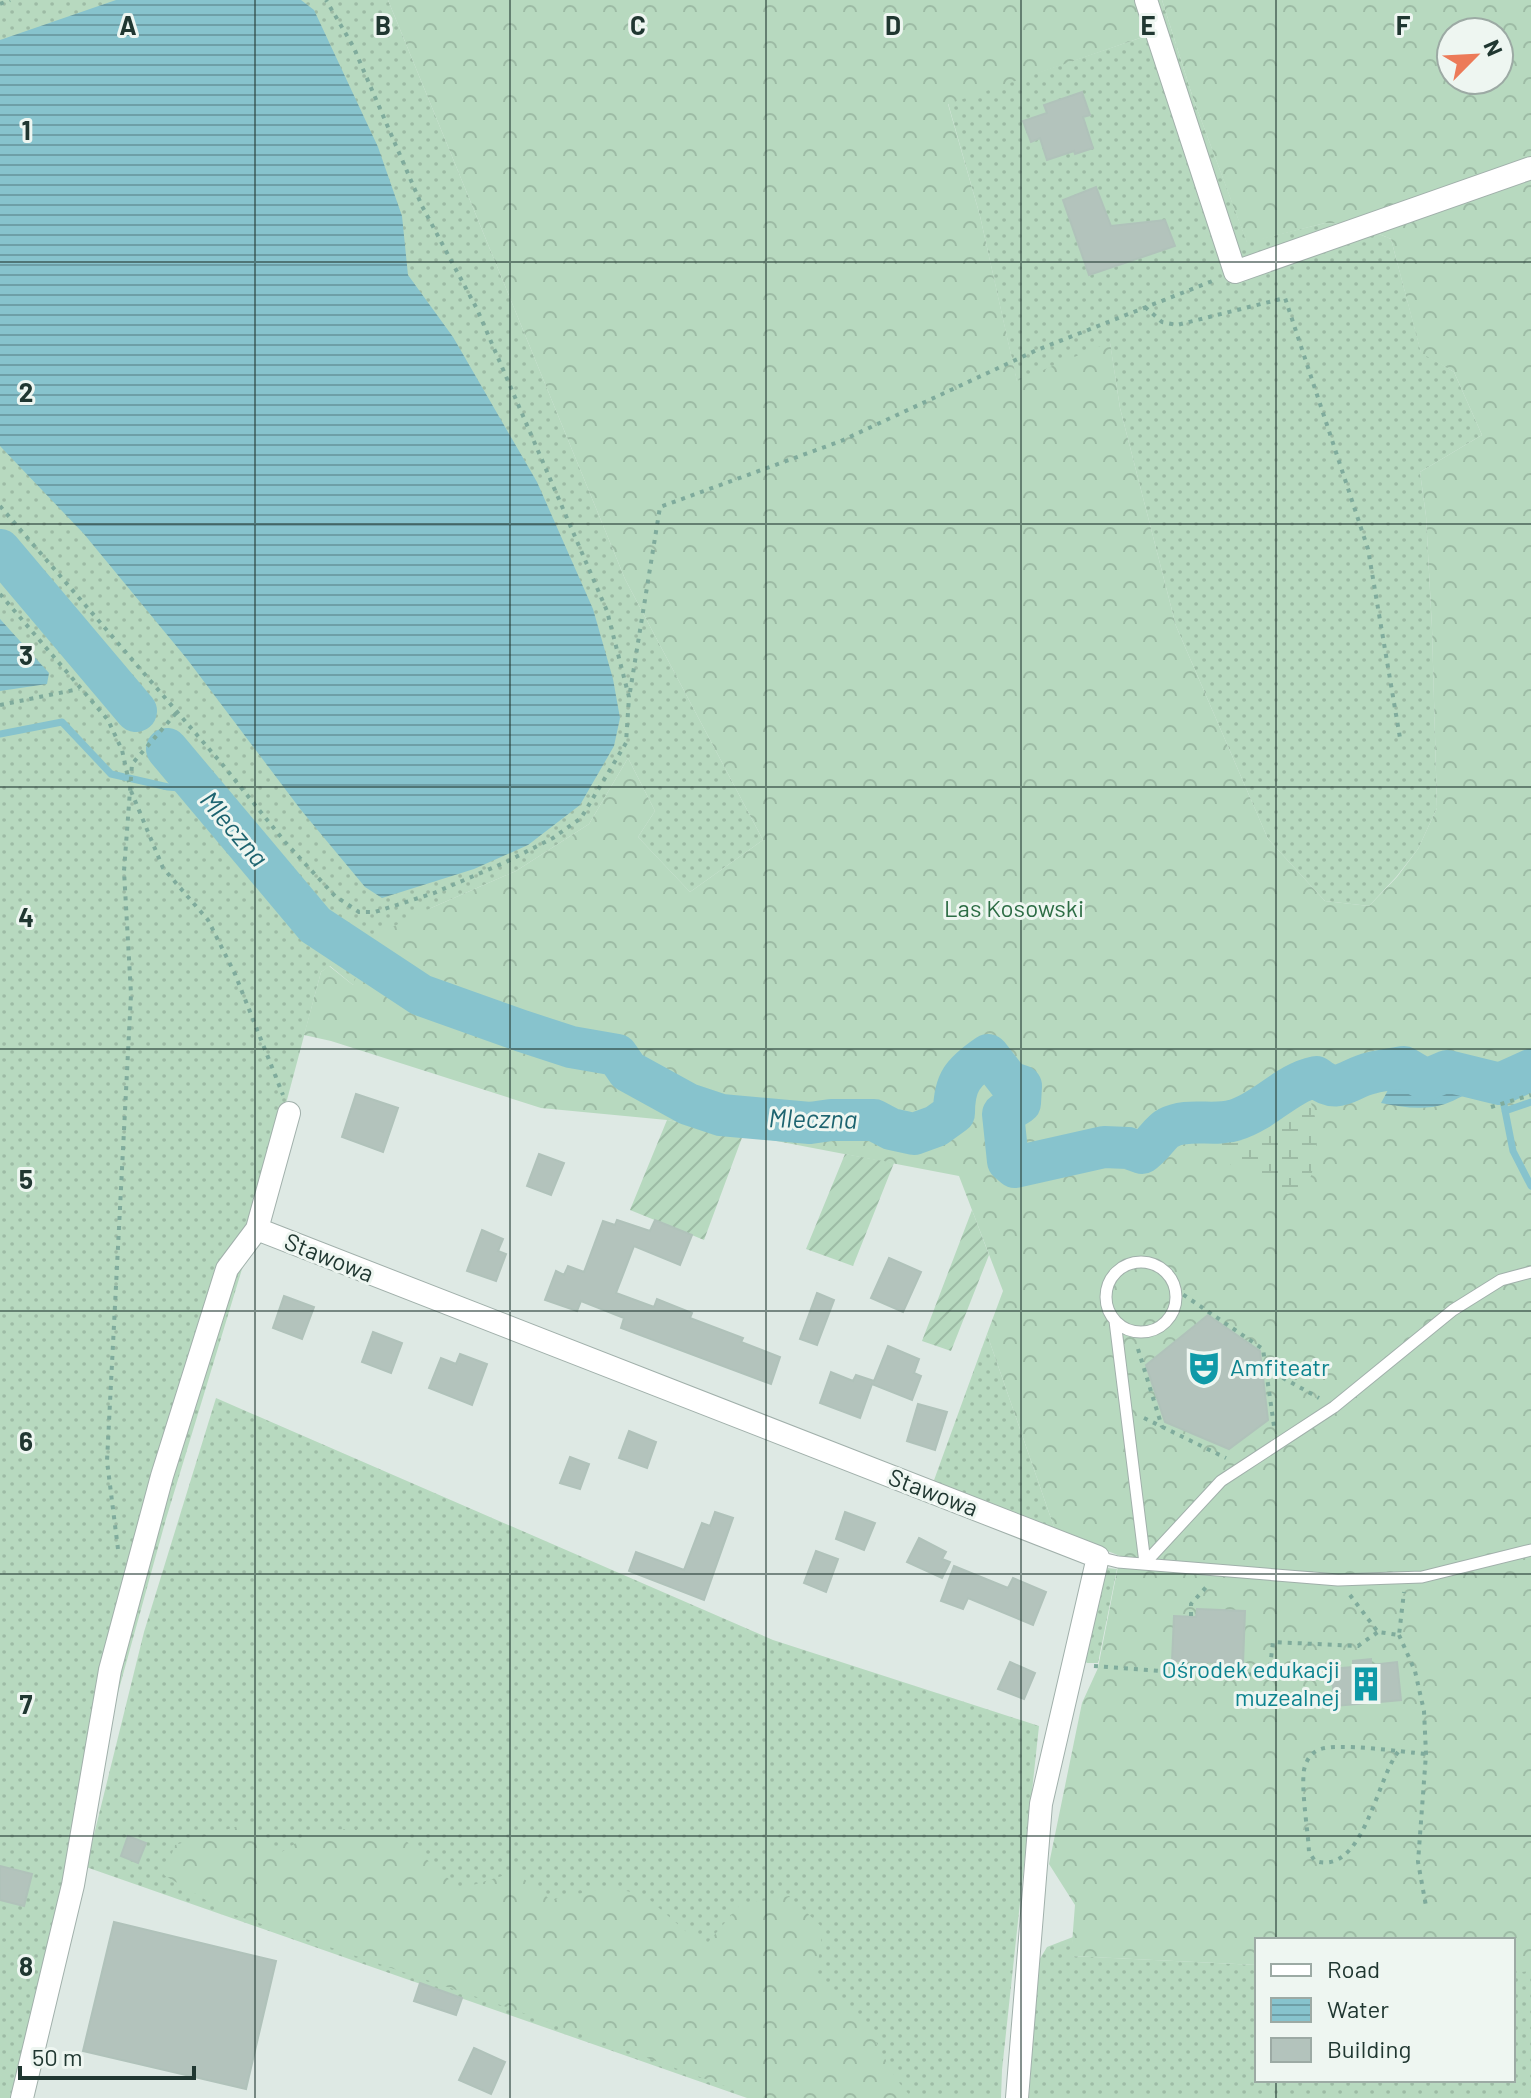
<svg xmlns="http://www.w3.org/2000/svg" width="1531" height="2098" viewBox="0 0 1531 2098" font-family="Barlow,sans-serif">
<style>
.grass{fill:url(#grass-dots)}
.forest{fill:url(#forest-crowns);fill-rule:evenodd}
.wetland{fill:url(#wetland-marsh)}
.garden{fill:url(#garden-furrows)}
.water{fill:url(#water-rules)}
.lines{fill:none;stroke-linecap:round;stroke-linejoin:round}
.stream{stroke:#87c3cd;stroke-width:7}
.river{stroke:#87c3cd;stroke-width:42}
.building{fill:#b3c3bc;stroke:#b0c2ba;stroke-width:2}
.service-casing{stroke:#a1b0ab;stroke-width:13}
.minor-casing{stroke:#a1b0ab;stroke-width:24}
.path{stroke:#7fab9c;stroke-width:4;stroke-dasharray:4 6;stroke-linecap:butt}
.service{stroke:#fff;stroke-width:11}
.minor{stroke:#fff;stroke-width:22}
.grid{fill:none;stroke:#203731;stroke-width:2;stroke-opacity:0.55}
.labels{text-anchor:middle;stroke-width:6;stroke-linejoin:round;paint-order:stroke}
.park-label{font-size:24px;fill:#2c6c44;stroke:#eef6f1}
.street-label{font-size:24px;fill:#203731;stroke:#eef6f1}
.culture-label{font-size:24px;fill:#0d838f;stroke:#eef6f1;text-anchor:start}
.water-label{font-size:26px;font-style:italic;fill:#1d6470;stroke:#eef6f1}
.grid-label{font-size:26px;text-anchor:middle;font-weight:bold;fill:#203731;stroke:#eef6f1;stroke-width:6;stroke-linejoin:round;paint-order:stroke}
</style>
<defs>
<pattern id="grass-dots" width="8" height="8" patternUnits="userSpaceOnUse" patternTransform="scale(2)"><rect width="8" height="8" fill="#b7d9bf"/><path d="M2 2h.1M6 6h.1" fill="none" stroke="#9dbba5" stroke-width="1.8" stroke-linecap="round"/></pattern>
<pattern id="forest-crowns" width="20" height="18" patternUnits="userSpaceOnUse" patternTransform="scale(2)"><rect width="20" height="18" fill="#b7d9bf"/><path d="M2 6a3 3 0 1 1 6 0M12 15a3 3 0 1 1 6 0" fill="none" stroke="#9dbba5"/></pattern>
<pattern id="wetland-marsh" width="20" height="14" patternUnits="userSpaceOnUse" patternTransform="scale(2)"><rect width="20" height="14" fill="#b7d9bf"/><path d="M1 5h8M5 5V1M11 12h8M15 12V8" fill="none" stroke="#9dbba5"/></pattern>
<pattern id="garden-furrows" width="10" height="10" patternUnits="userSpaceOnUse" patternTransform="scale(2)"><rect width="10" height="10" fill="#b7d9bf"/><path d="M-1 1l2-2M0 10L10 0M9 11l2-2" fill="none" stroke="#9dbba5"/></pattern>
<pattern id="water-rules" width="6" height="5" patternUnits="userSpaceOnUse" patternTransform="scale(2)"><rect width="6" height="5" fill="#87c3cd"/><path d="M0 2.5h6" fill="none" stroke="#6e9fa7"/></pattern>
</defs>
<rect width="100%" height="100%" fill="#dee9e4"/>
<path class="grass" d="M0 0H388L625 579 763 840 690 892 638 837 655 811 628 758 589 824 516 871 431 908 353 985 330 966 321 972 242 1269 166 1519 72 1859 13 2098H0Z
M1135 0H1162L1193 98 1247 242 1325 223 1355 224 1391 239 1421 352 1454 372 1482 435 1420 472 1426 516 1432 628 1437 808 1418 849 1397 876 1369 906 1325 901 1268 839 1176 626 1120 408 1110 343 1017 382 980 216 948 103 1140 38 1144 36Z
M987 1334 1055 1530 933 1483Z
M216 1398 773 1640 1039 1726 1002 2070 1001 2098H747L86 1867 144 1632Z
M1107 1568 1117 1569 1098 1663H1087L1084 1660Z
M1073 1937 1072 1956 1257 1965V2080H1513V1972L1531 1970V2098H1029L1038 1962 1047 1947Z"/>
<path class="forest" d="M388 0H1135L1144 36 1140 38 948 104 980 216 1017 381 1110 342 1120 408 1176 626 1268 839 1325 901 1369 906 1397 877 1418 849 1437 808 1432 628 1426 516 1420 472 1482 435 1454 372 1421 353 1391 239 1355 224 1325 223 1247 243 1193 98 1162 0H1531V1971L1513 1973V1940H1257V1965L1071 1956 1075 1905 1049 1864 1082 1703 1098 1668 1120 1556 1055 1530 987 1334 1003 1291 959 1176 667 1120 541 1108 331 1041 304 1035 321 972 329 966 353 985 372 937 431 908 516 871 589 824 628 758 655 811 638 837 690 892 763 840 625 579ZM1451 32H1499V80H1451Z
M252 1822 277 1855 316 1830 363 1829 405 1840 460 1889 515 1872 551 1900 609 1887 644 1895 704 1947 740 1905 789 1896 823 1928 816 1977 868 2027 896 2079 912 2098H758L512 2009 226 1912 164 1875 175 1845Z"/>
<path class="wetland" d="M1284 1085 1302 1086C1323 1115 1319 1158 1306 1190L1287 1194 1250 1176 1220 1158 1199 1134 1202 1116 1219 1118 1234 1107 1254 1103Z"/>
<path class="garden" d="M667 1120 743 1135 704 1240 630 1210Z
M845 1154 894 1163 853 1266 806 1249Z
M972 1210 989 1255 951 1351 922 1341Z"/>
<path class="water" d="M116 0H301L314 10 378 147 402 216 408 275 453 337 537 482 593 609 613 679 620 718 614 746 580 805 528 845 474 869 382 898 365 887 301 810 187 659 84 534 0 446V40Z
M0 619 49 673 47 684 0 691Z
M1531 1062V1077L1517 1084 1512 1095 1493 1102 1481 1090C1467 1092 1457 1100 1445 1104 1424 1111 1401 1107 1381 1103L1388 1090 1439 1071 1473 1068 1493 1073Z"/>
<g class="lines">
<path class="stream" d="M0 734 62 722 111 774 168 787 202 790
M1501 1090 1513 1151 1531 1186
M1505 1111 1531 1102"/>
<path class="river" d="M0 550 136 711
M167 749 315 925 421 995 522 1031 571 1047 617 1055 628 1071 688 1104 721 1115 810 1123 831 1120H874L891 1129 914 1134 936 1126 954 1113C954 1082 963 1072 988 1055L1009 1082 1021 1086 1020 1103 1003 1114 1008 1161 1015 1167 1104 1147 1128 1148 1142 1153C1153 1146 1160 1132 1168 1128 1188 1117 1214 1127 1235 1120 1265 1111 1286 1083 1316 1077 1339 1096 1348 1078 1371 1073 1382 1070 1393 1069 1404 1067L1426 1080 1447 1071 1500 1084 1531 1070"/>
</g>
<path class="building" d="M1082 92 1090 115 1083 117 1093 148 1075 154 1074 151 1047 160 1040 138 1031 142 1023 121 1047 113 1044 105Z
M1096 187 1111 226 1165 220 1175 246 1089 275 1063 200Z
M356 1094 398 1108 383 1152 342 1137Z
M539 1154 564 1163 551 1195 527 1186Z
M617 1220 650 1231 655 1220 692 1235 680 1265 634 1246 616 1293 654 1307 657 1299 692 1313 690 1318 743 1338 741 1342 780 1357 771 1384 621 1328 624 1318 581 1301 577 1311 545 1300 556 1271 564 1275 568 1266 584 1272 603 1221 615 1225Z
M482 1230 503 1239 498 1251 506 1254 496 1281 467 1271Z
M889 1258 921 1272 903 1312 871 1298Z
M817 1293 834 1300 817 1345 800 1339Z
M284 1296 314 1307 302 1339 273 1328Z
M1208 1315 1260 1351 1268 1420 1229 1449 1165 1422 1146 1365Z
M373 1332 402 1343 391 1373 362 1362Z
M888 1346 919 1359 914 1373 921 1376 912 1400 872 1384 860 1418 820 1403 831 1372 853 1381 856 1375 874 1381Z
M460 1354 487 1364 472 1405 429 1388 441 1358 456 1364Z
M918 1404 947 1412 935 1450 907 1441Z
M629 1431 656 1442 647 1468 619 1458Z
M570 1457 589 1464 580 1489 560 1483Z
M715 1512 733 1518 704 1600 629 1571 636 1552 684 1570 702 1523 710 1526Z
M845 1512 875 1523 864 1550 836 1539Z
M919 1538 946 1552 942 1559 950 1562 942 1578 907 1562Z
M816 1551 838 1559 826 1592 804 1583Z
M954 1566 1008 1588 1013 1578 1046 1592 1033 1625 968 1598 963 1609 941 1601Z
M1197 1609 1245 1611 1243 1664 1172 1661 1174 1616 1196 1617Z
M1371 1659V1665L1397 1662 1401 1700 1335 1706 1331 1669 1353 1667V1661Z
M1010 1662 1035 1673 1024 1699 998 1689Z
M128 1836 146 1843 138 1863 121 1856Z
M0 1866 32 1874 24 1906 0 1900Z
M114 1922 276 1961 246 2089 83 2051Z
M420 1983 462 1998 456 2015 414 2001Z
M474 2048 505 2062 491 2094 459 2080Z"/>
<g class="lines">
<g class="service-casing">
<path id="service" d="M1106 1297a35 35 0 1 1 70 0a35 35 0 1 1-70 0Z
M1115 1321 1145 1563 1221 1481 1334 1407 1453 1310 1501 1280 1531 1272
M1098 1557 1118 1562 1338 1580 1422 1577 1531 1550"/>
</g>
<g class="minor-casing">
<path id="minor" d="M1146 0 1235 272 1531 168
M257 1229 1098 1557 1041 1804 1017 2098
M22 2098 73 1885 110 1670 162 1476 227 1269 257 1229 289 1113"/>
</g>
<path class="path" d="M0 4 10 0
M1145 307 1162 322 1177 325 1285 298 1368 549 1400 738
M0 506 222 764 285 842 335 896 359 912H375L434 893 506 862 553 838 581 818 626 743 629 697 607 611 477 309 422 206 353 46 326 0
M0 594 108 720 122 750 129 782
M630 692 660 507 841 441 1037 350 1215 280
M0 705 79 689
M131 791 163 868 208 920 235 974 283 1095
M1491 1107 1531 1095
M1175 1289 1263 1349 1274 1426
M1138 1349 1162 1427
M1265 1368 1319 1398
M1144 1418 1226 1458
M118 1549 107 1461 131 994 124 871 132 764 177 712
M1350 1595 1378 1632 1399 1635 1404 1592
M1191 1616V1604L1208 1585
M1399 1635 1415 1671 1424 1711 1426 1754 1418 1862 1426 1906
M1094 1666 1187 1673 1188 1657
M1187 1673 1269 1675 1273 1642 1358 1646 1378 1632
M1398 1752C1376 1781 1363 1876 1315 1861L1309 1852C1308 1830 1301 1791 1304 1770 1306 1761 1310 1754 1318 1750 1335 1742 1404 1752 1426 1754"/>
<use href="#service" class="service"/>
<use href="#minor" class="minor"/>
</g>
<path class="grid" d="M255 0V2098M510 0V2098M766 0V2098M1021 0V2098M1276 0V1940M0 262H1531M0 524H1531M0 787H1531M0 1049H1531M0 1311H1531M0 1574H1531M0 1836H1531M1276 2080V2098"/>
<defs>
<g id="theatre-bare" transform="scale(2.76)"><path d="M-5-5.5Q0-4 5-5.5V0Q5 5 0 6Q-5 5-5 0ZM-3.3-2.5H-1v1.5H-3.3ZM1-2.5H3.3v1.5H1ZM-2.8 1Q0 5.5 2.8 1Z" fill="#0f9aa8" stroke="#eef6f1" stroke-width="2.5" paint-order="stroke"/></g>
<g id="building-bare" transform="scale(2.76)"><path d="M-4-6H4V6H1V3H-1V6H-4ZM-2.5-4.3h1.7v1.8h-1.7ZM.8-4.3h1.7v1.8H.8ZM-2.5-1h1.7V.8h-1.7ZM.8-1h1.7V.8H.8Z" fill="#0f9aa8" stroke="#eef6f1" stroke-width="2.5" paint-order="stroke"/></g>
</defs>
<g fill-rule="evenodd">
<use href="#theatre-bare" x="1204" y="1368"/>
<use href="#building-bare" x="1366" y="1684"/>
</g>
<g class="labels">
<g class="park-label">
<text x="1014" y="917">Las Kosowski</text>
</g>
<g class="street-label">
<text transform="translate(329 1258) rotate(22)" y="8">Stawowa</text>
<text transform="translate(933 1493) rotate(21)" y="8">Stawowa</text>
</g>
<g class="culture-label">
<text x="1230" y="1376">Amfiteatr</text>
<text x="1340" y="1678" text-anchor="end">Ośrodek edukacji<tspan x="1340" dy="28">muzealnej</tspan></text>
</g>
<g class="water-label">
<text transform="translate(234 829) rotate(50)" y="9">Mleczna</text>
<text transform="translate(813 1119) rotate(1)" y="9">Mleczna</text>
</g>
</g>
<g class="grid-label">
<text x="128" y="35">A</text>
<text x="383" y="35">B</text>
<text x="638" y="35">C</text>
<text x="893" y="35">D</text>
<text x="1148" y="35">E</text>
<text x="1403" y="35">F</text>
<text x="26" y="140">1</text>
<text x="26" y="402">2</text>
<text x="26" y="665">3</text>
<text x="26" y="927">4</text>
<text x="26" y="1189">5</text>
<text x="26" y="1451">6</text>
<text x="26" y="1714">7</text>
<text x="26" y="1976">8</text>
</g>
<rect x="1255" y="1938" width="260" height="144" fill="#eef6f1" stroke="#9caaa4" stroke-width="2"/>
<rect x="1271" y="1964" width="40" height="12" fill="#ffffff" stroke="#9caaa4" stroke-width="2"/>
<text x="1327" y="1978" font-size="24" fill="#203731">Road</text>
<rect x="1271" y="1998" width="40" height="24" fill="url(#water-rules)" stroke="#9caaa4" stroke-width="2"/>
<text x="1327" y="2018" font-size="24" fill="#203731">Water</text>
<rect x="1271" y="2038" width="40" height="24" fill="#b3c3bc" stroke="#9caaa4" stroke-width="2"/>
<text x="1327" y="2058" font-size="24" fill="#203731">Building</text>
<g transform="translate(1475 56) rotate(66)"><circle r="38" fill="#eef6f1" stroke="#9caaa4" stroke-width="2"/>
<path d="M0-6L14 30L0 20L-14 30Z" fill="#ec7a58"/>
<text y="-12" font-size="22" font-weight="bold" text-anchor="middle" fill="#203731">N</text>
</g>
<path d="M20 2066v12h174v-12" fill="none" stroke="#203731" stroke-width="4"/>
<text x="32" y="2066" font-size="24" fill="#203731" stroke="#eef6f1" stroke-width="6" paint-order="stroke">50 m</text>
</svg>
